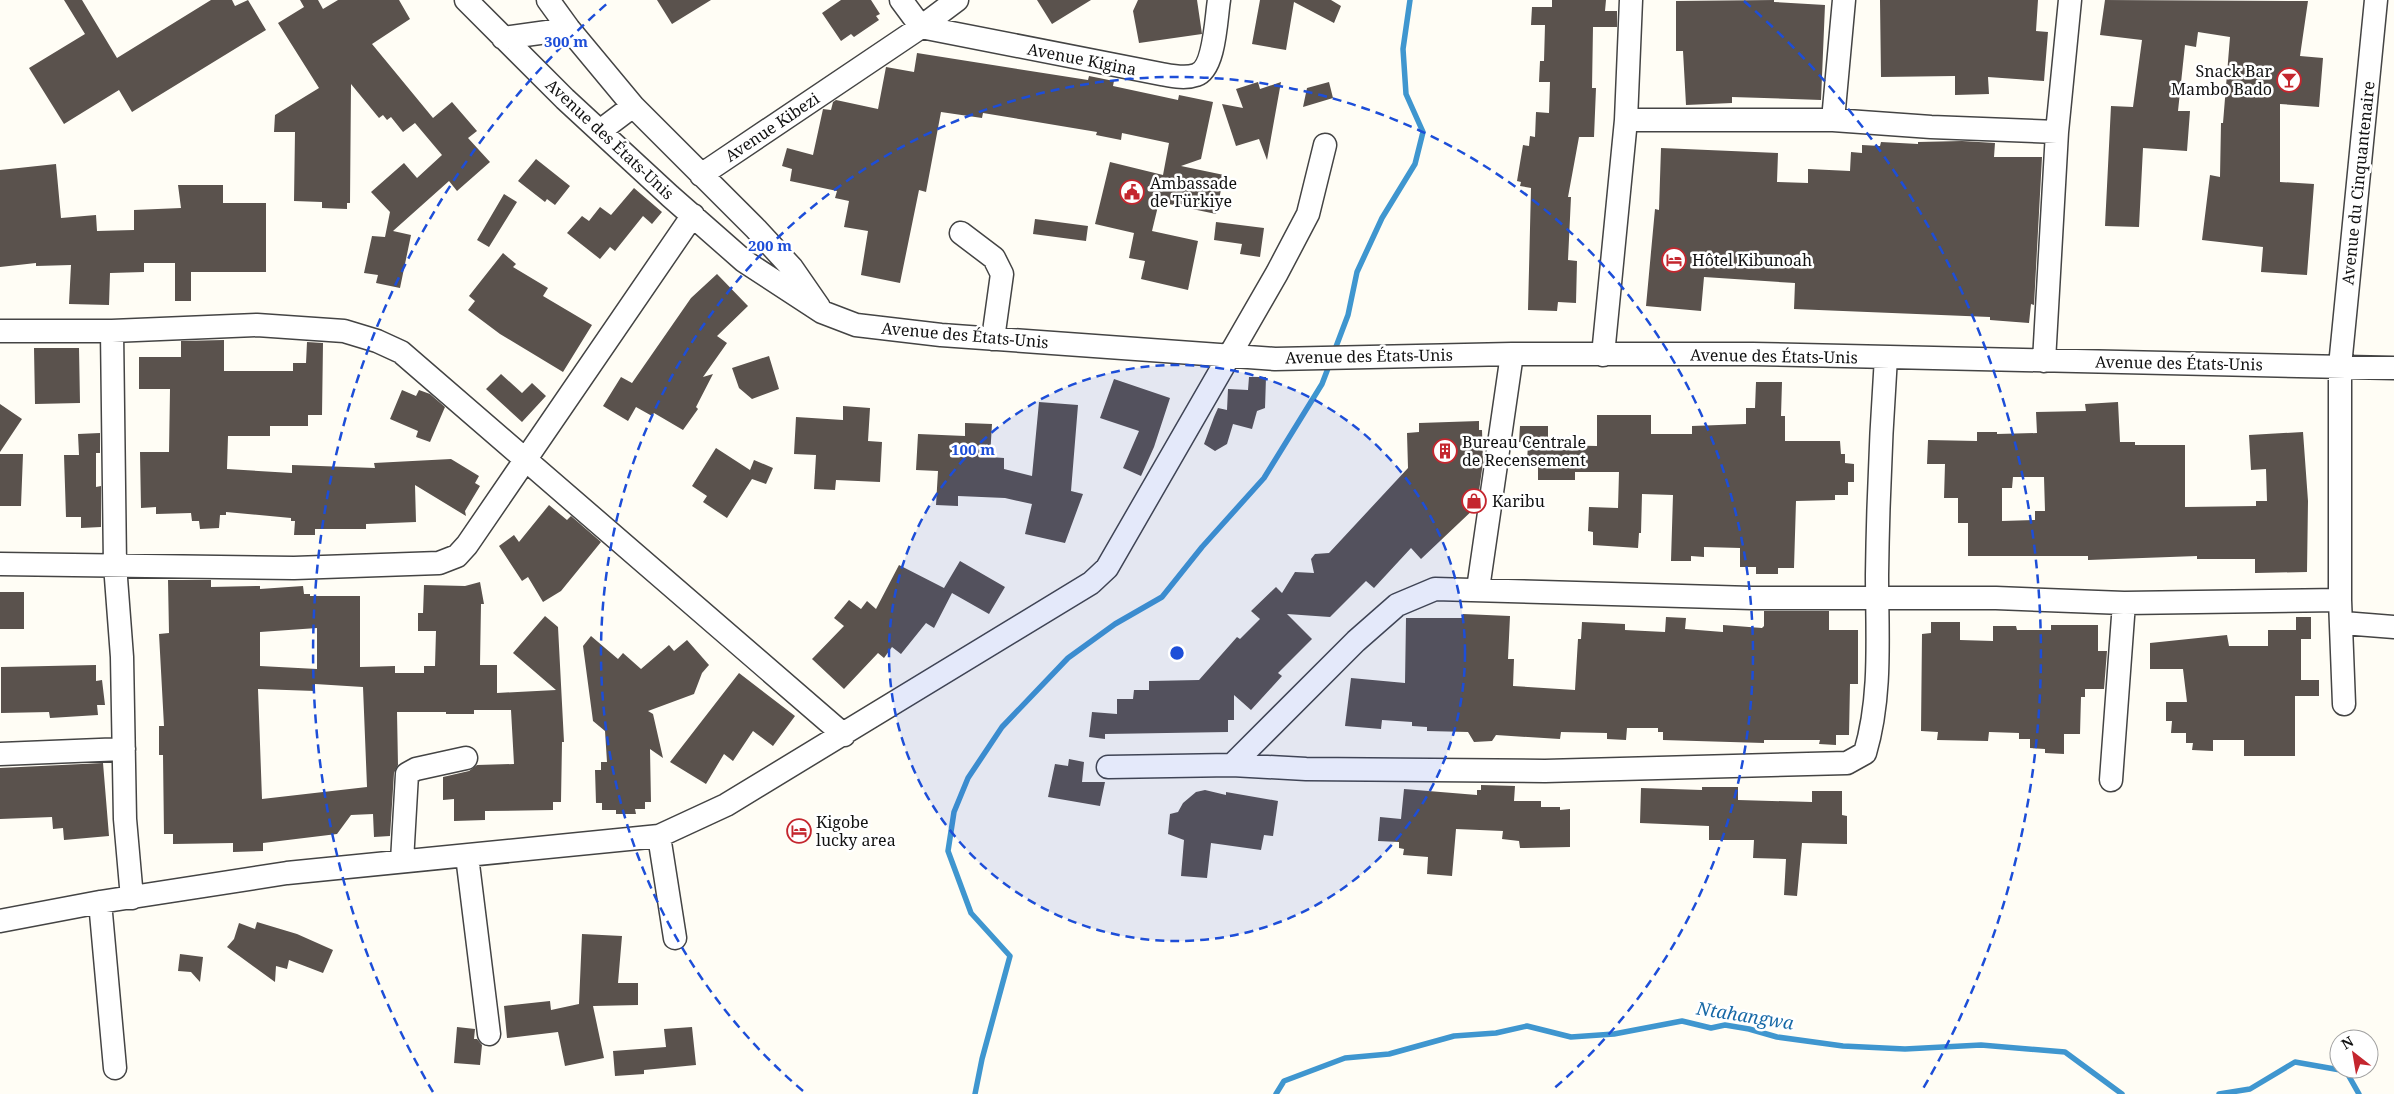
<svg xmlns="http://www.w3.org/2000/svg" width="2394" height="1094" viewBox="0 0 2394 1094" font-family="'Noto Serif',serif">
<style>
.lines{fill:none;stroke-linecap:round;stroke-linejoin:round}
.stream{stroke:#3f96cf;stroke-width:5.5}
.building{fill:#5a524d;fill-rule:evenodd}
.minor-casing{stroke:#444;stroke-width:25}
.minor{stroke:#fff;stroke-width:22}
.ring{fill:none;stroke:#1d4ed8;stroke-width:2.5;stroke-dasharray:9 6}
.labels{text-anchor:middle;stroke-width:5;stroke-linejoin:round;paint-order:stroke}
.street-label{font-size:16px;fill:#111;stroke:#fff}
.poi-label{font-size:16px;fill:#111;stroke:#fff;text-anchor:start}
.water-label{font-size:18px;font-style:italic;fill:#1768a6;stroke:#fff}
.centre{fill:#1d4ed8;stroke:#fff;stroke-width:2.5}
.ring-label{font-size:15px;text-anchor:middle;font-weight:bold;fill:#1d4ed8;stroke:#fff;stroke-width:5;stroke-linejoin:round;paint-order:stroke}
</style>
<rect width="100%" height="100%" fill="#fffdf5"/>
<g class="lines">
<path class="stream" d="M1334 352 1348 315 1357 272 1382 218 1415 164 1423 132 1406 94 1403 49 1410 0
M975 1094 982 1059 1010 956 971 913 948 851 954 812 968 778 1002 727 1068 658 1115 624 1162 597 1202 547 1264 478 1322 384 1330 363
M1276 1094 1284 1081 1345 1058 1389 1054 1454 1036 1496 1033 1527 1026 1571 1037 1614 1034 1682 1021 1711 1028 1725 1025 1749 1029 1777 1037 1843 1046 1905 1049 1981 1045 2065 1052 2122 1094
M2219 1094 2250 1089 2295 1062 2346 1071 2359 1094"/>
</g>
<path class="building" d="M64 0H82L117 58 211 0H232L235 6 248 0 266 30 132 112 119 90 64 124 29 68 85 34Z
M300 0H318L323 9 338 0H399L410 19 372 44 433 118 452 102 477 131 468 138 490 162 457 191 449 181 393 231 411 235 400 288 376 283 378 275 364 273 372 236 385 237 390 212 371 192 404 163 417 178 442 155 415 123 403 132 391 117 387 120 383 115 379 118 351 84 350 203H347V209L322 208V202L294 201 295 132H274L275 115 319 88 278 23 304 7Z
M657 0H711L672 24Z
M841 0H871L880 14 876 16 879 20 854 37 851 34 841 41 822 13Z
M1037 0H1091L1052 24Z
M1138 0H1197L1202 34 1139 43 1133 11Z
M1260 0H1331L1341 6 1334 23 1294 2 1286 50 1252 44Z
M1552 0H1606L1605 11H1617V27H1593L1592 88H1596L1594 137H1579L1568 197H1571L1568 260 1577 261 1576 303 1558 302 1557 311 1528 310 1531 188 1520 186 1521 182 1517 181 1523 145 1529 146 1530 136 1535 137 1536 112 1549 113 1550 82H1539L1540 61H1544L1545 25H1531L1532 7H1552Z
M1774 0V2L1825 5 1821 100 1732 97V103L1686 105 1683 51H1676V1Z
M1880 0H2038L2036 31 2048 32 2044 81 1988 77 1989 94 1955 95V76L1881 77Z
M2105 0 2308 1 2300 56 2323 58 2319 107 2280 104V182L2314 184 2307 275 2261 272 2263 247 2202 240 2210 175 2220 177 2221 123H2223L2230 37 2198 32 2196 47 2185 45 2178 111H2190L2187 151 2143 148 2139 227 2105 226 2111 106 2133 107 2142 40 2100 35Z
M917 53 1088 80 1089 76 1114 81 1113 86 1178 100 1179 95 1213 102 1201 159 1181 166 1224 175 1216 214 1159 202 1152 231 1198 241 1188 290 1141 279 1145 261 1129 258 1134 233 1095 224 1110 162 1163 175 1169 143 1122 133 1121 140 1096 135 1097 132 983 113 982 118 941 112 926 192 919 190 900 283 861 275 868 231 844 227 849 201 835 198 837 191 790 181 792 169 782 166 787 148 813 155 823 109 831 110 833 102 836 100 878 109 886 67 914 72Z
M1258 82 1260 89 1281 82 1267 160 1259 139 1236 146 1222 104 1243 108 1236 89Z
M1329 82 1333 98 1303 107 1307 88Z
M1962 141 1995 143 1994 157H2042L2034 305 2031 304 2029 323 1990 320V317L1794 309 1795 283 1704 277 1701 311 1646 306 1655 209 1659 210 1661 148 1778 153 1777 182 1808 183V169L1850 171 1851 152 1862 153V145L1880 146 1881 142 1918 144V142Z
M536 159 570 186 555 205 547 199 545 202 518 181Z
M56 164 61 218 96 215 97 231 134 230V210L181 208 178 185H223V203H266V272H191V301H175V263H144V272L110 273 109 305 69 304 71 265 36 266V263L0 267V170Z
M634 188 662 212 652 224 643 216 615 251 610 247 600 259 567 233 582 216 589 221 600 207 611 215Z
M504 194 517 202 489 247 477 240Z
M1035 219 1088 226 1086 241 1033 234Z
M1216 222 1264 228 1260 257 1240 254 1242 244 1214 240Z
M503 253 516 264 513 267 548 288 543 296 592 325 563 372 500 334 468 310 475 301 469 296Z
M717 274 748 306 717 336 727 343 703 377 713 374 696 407 698 409 683 430 654 413 652 416 636 407 628 421 603 406 621 377 632 383 691 298Z
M224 340V371H293V363H306L307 342 323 343 322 415H308V426H270V436H228L227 469 292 473V465L375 468 374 463 451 459 479 476 475 483 480 486 465 511 466 516 415 485 416 522 366 524V529H315V535H294L295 521H291V518L226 512V515H220L219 528 200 529 199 521H192L191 513 156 514V507L141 508 140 452H169L170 389H139V357H181V341Z
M34 348H79L80 403 35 404Z
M769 356 779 389 752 399 739 388 732 368Z
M501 374 522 393 532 383 546 396 522 422 486 389Z
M1249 377H1266L1265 408 1257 411 1252 429 1233 424 1227 444 1215 451 1204 444 1214 417 1218 408 1227 410 1228 389 1248 390Z
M1114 379 1170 398 1154 447 1141 476 1123 468 1139 431 1100 418Z
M1756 382H1782L1781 416H1785V441H1840L1841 454H1845V463L1854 464V482H1848V495H1835V500L1796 501 1794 568H1778V574H1756V567H1740V548L1704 547V557L1691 556V561H1671L1673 495 1642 494 1641 533H1639L1638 548 1593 545V532L1588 531 1589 507 1618 508 1619 472H1575V480H1538V464H1527L1528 442H1519L1520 426H1548V445L1597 446V415H1651V434H1692V426L1746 424V408H1755Z
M402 390 416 396 419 390 430 394 445 407 430 442 416 437 418 431 390 419Z
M1039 402 1078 405 1071 491 1083 494 1065 543 1025 534 1032 504 1005 498 958 496V506L936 505 938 471 916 470 918 434 965 436V423L992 424 990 457 1004 458V469L1032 476Z
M2118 402 2120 442H2135V445H2185V507L2256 506V501H2267L2266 469 2251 470 2249 435 2303 432 2308 501 2307 572 2255 573V559H2197V556L2088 560V556H1968V523H1958V498H1944L1945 464H1927L1928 440 1977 441V432H1997V434L2037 433 2036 412 2086 411 2085 404ZM2013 477H2044L2045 511H2035V520L2002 521V488H2012Z
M0 404 22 419 0 452Z
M843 406 870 408 868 441 882 442 880 482 836 480 835 490 814 489 816 455 794 454 796 417 843 420Z
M1479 421V430H1482L1483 462 1477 506 1421 559 1411 548 1374 588 1366 581 1330 617 1287 614 1312 639 1278 673 1282 676 1251 710 1234 695V720H1228V732L1105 734V739L1089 737 1092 712 1117 714V699H1133L1134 690H1149V681L1199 680 1237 637 1240 639 1260 619 1251 611 1276 587 1282 593 1295 572 1314 573 1311 559 1315 554 1329 553 1408 468 1407 433 1419 432V423Z
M100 433V453H96V487L101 486V527L81 528V517H66L64 455H79L78 434Z
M716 448 750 470 754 460 773 468 766 484 752 479 727 518 703 502 707 496 692 486Z
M0 454H23L21 506H0Z
M549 505 567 520 571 516 601 542 561 591 543 602 528 577 522 581 499 546 514 535 519 542Z
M960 561 1005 587 989 614 952 593 934 628 926 623 901 654 892 647 884 658 878 653 844 689 812 659 844 626 834 618 849 600 861 609 867 601 876 609 899 565 944 588Z
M168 580H211V587L260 586V589L303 586 304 594H310V596H360V667L395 666V673H424V666H435L436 631H418V613H423L424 585 465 586 480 582 484 604H481L480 665H497V693L556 690 513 653 545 616 558 627 564 742H562L561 802H553V810L485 811V820L454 821V799L443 800V777L469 771 477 765 514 764 511 710H474V714H446V712H397L398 765 394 773 390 836 374 837 373 814 351 815 337 834 263 843V851L233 852V843L173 844V834H164L163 755H159V726H164L159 634 169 633ZM317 628V669L260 666V632ZM315 684 363 687 367 787 262 799 258 689 315 691Z
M0 592H24V629H0Z
M1764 611H1829V630H1858V684H1850L1849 735H1836V745L1819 744 1820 740H1764V743L1663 740V732H1658V728H1627L1626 740 1607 739V733L1561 732 1560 739 1496 735 1492 741 1474 742 1468 732 1427 731V727L1412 726V722L1382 720 1381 729 1345 726 1351 678 1405 683 1406 618H1462L1463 614 1510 616 1508 659H1514L1513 686 1575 690 1578 639H1581L1582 622 1625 624V630L1665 632 1666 617 1686 618 1685 629 1723 632V625L1762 628 1764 626Z
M2296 617H2311V639H2301V680H2319V696H2295V756H2244V740H2213V751L2192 750 2193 743H2186V733H2171L2172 721H2166V702H2187L2183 669H2150V643L2227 635 2229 646H2268V630H2296Z
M1931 622H1960V640L1993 641V626H2016L2017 630H2051V625H2098V651H2107L2104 689H2085V697H2081L2080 734H2064V754L2045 753V749L2030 748V739H2019V733L1989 732 1988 741 1937 740 1938 732 1921 731 1922 634 1931 633Z
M591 636 618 659 623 653 641 669 669 645 674 651 687 640 709 665 702 673 694 694 648 711 653 714 663 758 650 749 651 802H645V809H635L636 814H616V810H602V803H596L595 770H601V762H607L605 731 593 721 583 646Z
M96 665V681L102 680 105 705H97L98 715 50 718 49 712 1 713V667Z
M739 673 795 716 773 746 753 731 733 761 724 754 706 784 670 762Z
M1069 759 1084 762 1082 782H1105L1100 806 1048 797 1055 764 1068 766Z
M103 763 109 836 64 840 63 828 53 829 52 817 0 819V768Z
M1481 785 1515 786 1514 801H1541V807H1560V810L1570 809V847L1520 848 1519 841 1502 839 1503 831 1456 829 1452 876 1427 874 1428 857 1403 855 1404 849 1399 848V842L1378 841 1380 817 1401 819 1404 789 1477 795V790H1481Z
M1702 787H1738V800L1812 802V791H1842V815L1847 816V844L1802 843 1797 896 1784 895 1786 859 1753 858 1754 840H1709V826L1640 823 1641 788 1702 790Z
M1205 790 1226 795V792L1278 801 1273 836 1264 835 1261 850 1211 843 1207 878 1181 876 1184 840 1168 834 1170 814 1178 812 1183 803 1196 792Z
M257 922 297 934 333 950 323 973 289 960 287 969 276 966 275 982 227 947 234 939 239 923 255 929Z
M582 934 622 936 618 983H638V1005L593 1006 604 1058 565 1066 558 1032 507 1038 504 1006 550 1001 551 1010 579 1004Z
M180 954 203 957 200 982 191 972 178 971Z
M457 1027 475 1029 474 1039H477L482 1045 480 1065 454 1063Z
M692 1027 696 1065 644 1070V1074L615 1076 613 1051 666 1047 664 1029Z"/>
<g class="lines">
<g class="minor-casing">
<path id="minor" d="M466 0 565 99 670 196 744 261 822 312 856 325 941 335 1275 359 1512 354H1753L2394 368
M548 0 569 29 633 106
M901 0 921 27 1161 74C1172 76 1185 79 1196 75 1215 69 1216 18 1219 0
M503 38 569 29
M1626 120H1833L1931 127 2057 132
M1833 120 1844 0
M600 131 633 106 756 229 792 268 819 307
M701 175 921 27 957 0
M961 233 994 258 1002 274 993 339
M0 331H112L257 325 344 331 377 341 401 352 844 735
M112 331 115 565 122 657 125 819 132 898
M1603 355 1626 120 1631 0
M2044 361 2057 132 2070 0
M0 564 294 568 439 563 457 556 467 545 693 215
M1478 589 1512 354
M2343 623 2394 627
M2344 704 2340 600V366L2376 0
M0 754 124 749
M1232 765 1356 641 1397 605 1435 589 1752 598H1996L2124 603 2340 600
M1108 767 1232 765 1306 769 1545 771 1847 763 1865 753C1882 696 1877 634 1877 575 1878 502 1881 430 1886 357
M2111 780 2124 603
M659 836 675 938
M467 856 489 1034
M402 861 407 774 416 769 466 758
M100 902 115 1068
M0 921 100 902 287 873 659 836 726 805 1091 583 1107 568 1277 273 1308 214 1325 145"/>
</g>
<use href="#minor" class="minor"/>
</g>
<circle cx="1177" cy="653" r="288" fill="#1d4ed8" fill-opacity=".12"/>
<g class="ring">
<circle cx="1177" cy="653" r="288"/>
<path d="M803 1091A576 576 0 1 1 1551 1091"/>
<path d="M433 1092A864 864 0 0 1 610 1M1744 1A864 864 0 0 1 1921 1092"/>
</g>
<defs>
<g id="bar-ring" transform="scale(1.25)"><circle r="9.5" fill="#fff" stroke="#c4262e" stroke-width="1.5"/><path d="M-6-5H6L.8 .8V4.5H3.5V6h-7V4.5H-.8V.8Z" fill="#c4262e"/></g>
<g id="civic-ring" transform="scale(1.25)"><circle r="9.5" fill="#fff" stroke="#c4262e" stroke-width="1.5"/><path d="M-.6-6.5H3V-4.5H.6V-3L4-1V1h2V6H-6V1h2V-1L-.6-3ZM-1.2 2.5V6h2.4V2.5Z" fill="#c4262e"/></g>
<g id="hotel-ring" transform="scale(1.25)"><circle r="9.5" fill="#fff" stroke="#c4262e" stroke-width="1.5"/><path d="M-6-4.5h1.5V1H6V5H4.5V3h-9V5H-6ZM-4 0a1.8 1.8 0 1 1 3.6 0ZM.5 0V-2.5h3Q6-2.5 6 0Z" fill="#c4262e"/></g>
<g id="building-ring" transform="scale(1.25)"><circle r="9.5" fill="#fff" stroke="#c4262e" stroke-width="1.5"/><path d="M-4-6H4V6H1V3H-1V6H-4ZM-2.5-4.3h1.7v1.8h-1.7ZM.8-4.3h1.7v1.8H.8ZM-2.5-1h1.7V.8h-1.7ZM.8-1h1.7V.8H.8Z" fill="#c4262e"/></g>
<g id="shop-ring" transform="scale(1.25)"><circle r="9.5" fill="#fff" stroke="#c4262e" stroke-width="1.5"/><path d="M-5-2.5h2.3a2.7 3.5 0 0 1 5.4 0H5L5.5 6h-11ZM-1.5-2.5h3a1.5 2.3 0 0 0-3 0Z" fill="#c4262e"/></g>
</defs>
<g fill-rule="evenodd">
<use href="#bar-ring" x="2289" y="80"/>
<use href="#civic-ring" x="1132" y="192"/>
<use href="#hotel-ring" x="1674" y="260"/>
<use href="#building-ring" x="1445" y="451"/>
<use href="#shop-ring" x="1474" y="501"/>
<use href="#hotel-ring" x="799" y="831"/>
</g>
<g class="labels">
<g class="street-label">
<text transform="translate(1082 59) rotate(11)" y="6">Avenue Kigina</text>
<text transform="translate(772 127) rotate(-34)" y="6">Avenue Kibezi</text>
<text transform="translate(610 139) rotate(43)" y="6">Avenue des États-Unis</text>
<text transform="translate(2358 183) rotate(-84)" y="6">Avenue du Cinquantenaire</text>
<text transform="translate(965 335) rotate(5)" y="6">Avenue des États-Unis</text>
<text transform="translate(1369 356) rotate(-1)" y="6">Avenue des États-Unis</text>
<text transform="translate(1774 356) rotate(1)" y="6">Avenue des États-Unis</text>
<text transform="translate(2179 363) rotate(1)" y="6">Avenue des États-Unis</text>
</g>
<g class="poi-label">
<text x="2272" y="77" text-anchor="end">Snack Bar<tspan x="2272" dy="18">Mambo Bado</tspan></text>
<text x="1150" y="189">Ambassade<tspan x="1150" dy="18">de Türkiye</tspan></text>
<text x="1692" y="266">Hôtel Kibunoah</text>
<text x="1462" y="448">Bureau Centrale<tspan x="1462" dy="18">de Recensement</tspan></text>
<text x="1492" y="507">Karibu</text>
<text x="816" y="828">Kigobe<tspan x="816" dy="18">lucky area</tspan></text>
</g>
<g class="water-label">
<text transform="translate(1745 1016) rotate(9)" y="6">Ntahangwa</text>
</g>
</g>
<circle cx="1177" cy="653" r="8" class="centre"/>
<g class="ring-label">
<text x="566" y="47">300 m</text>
<text x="770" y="251">200 m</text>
<text x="973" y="455">100 m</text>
</g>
<g transform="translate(2354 1054) rotate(329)"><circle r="24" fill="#ffffff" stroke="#a0a0a0"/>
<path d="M0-4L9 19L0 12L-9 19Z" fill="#c4262e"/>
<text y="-8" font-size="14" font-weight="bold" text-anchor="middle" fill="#111111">N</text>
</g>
</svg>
